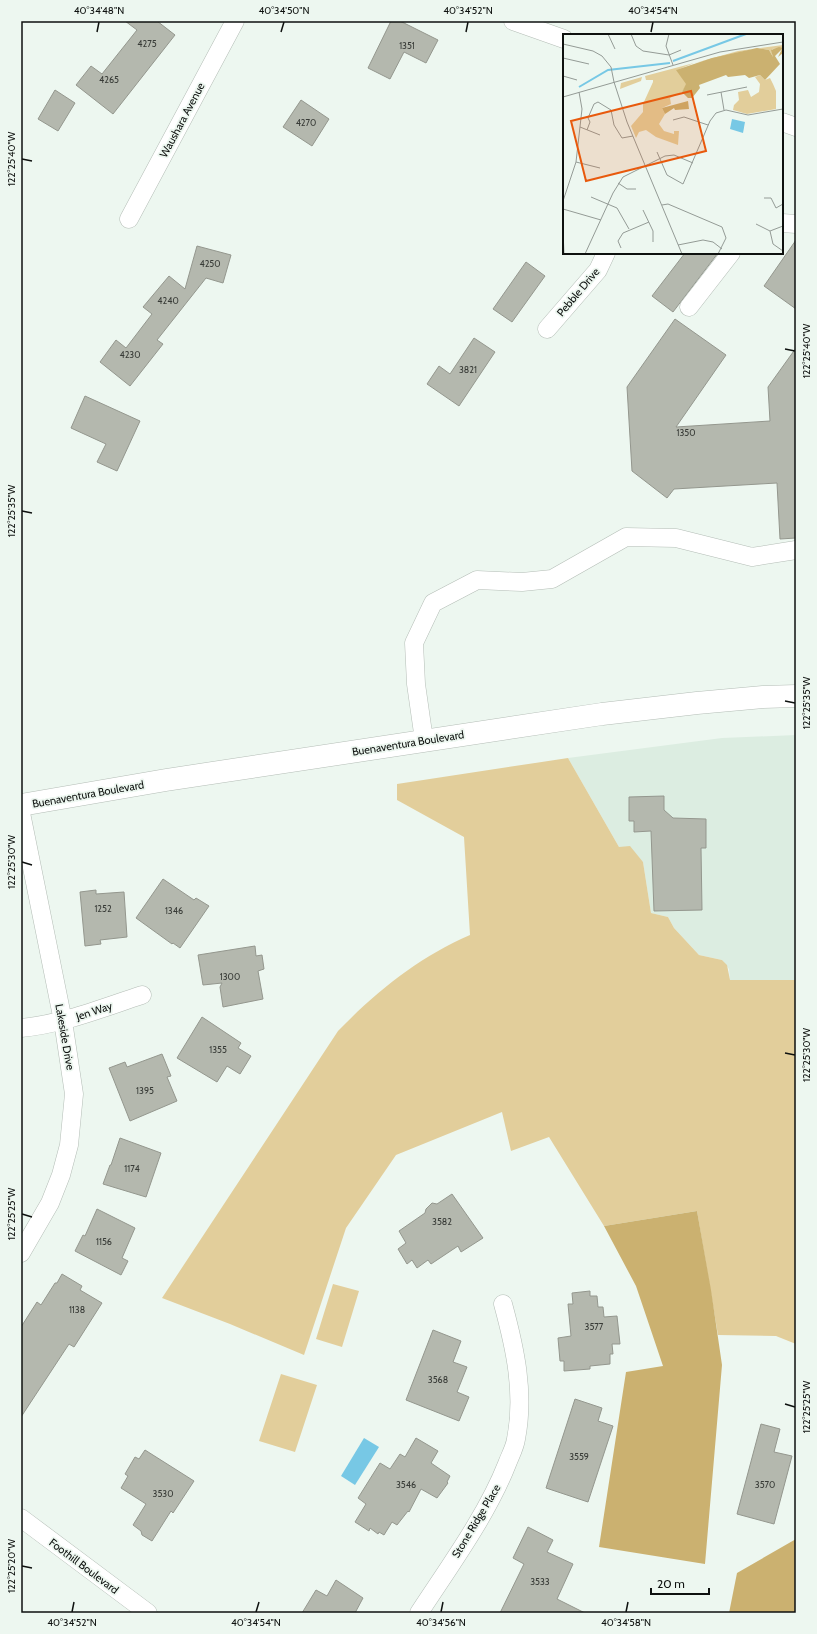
<svg xmlns="http://www.w3.org/2000/svg" width="817" height="1634" viewBox="0 0 817 1634" font-family="Cabin,sans-serif">
<style>
.built{fill:#dcede1}
.green{fill:#e2ce9b}
.forest{fill:#cbb170}
.water{fill:#77c8e5}
.building{fill:#b4b8ae;stroke:#94978e}
.lines{fill:none;stroke-linecap:round;stroke-linejoin:round}
.minor-casing{stroke:#b4bdb6;stroke-width:19}
.secondary-casing{stroke:#b4bdb6;stroke-width:23}
.minor{stroke:#fff;stroke-width:18}
.secondary{stroke:#fff;stroke-width:22}
.ticks{fill:none;stroke:#0e110f;stroke-width:1.5}
.labels{text-anchor:middle;stroke-width:3.5;stroke-linejoin:round;paint-order:stroke}
.number-label{font-size:9px;fill:#383b37}
.street-label{font-size:11px;fill:#0e110f;stroke:#edf7f0}
.inset-river{fill:none;stroke:#77c8e5;stroke-width:2}
.inset-road{fill:none;stroke:#949b96;stroke-width:1}
.view{fill:#e8590c;fill-opacity:0.15;stroke:#e8590c;stroke-width:2}
.inset-edge{fill:none;stroke:#0e110f;stroke-width:2}
.neatline{fill:none;stroke:#0e110f;stroke-width:1.5}
.ticks-label{font-size:10px;text-anchor:middle;fill:#0e110f}
</style>
<rect width="100%" height="100%" fill="#edf7f0"/>
<path class="built" d="M796 735V980H730L729 969 722 960 699 955 674 928 668 917 651 913 643 862 619 847 568 758 722 738Z"/>
<path class="green" d="M568 758 619 847 630 846 643 862 651 913 668 917 674 928 699 955 722 960 727 965 730 980H796V1344L776 1336 718 1335 697 1211 604 1226 549 1137 511 1151 502 1112 396 1155 346 1228 304 1355 230 1324 162 1298 338 1031C377 991 419 957 470 935L464 837 397 800V784Z
M333 1284 359 1291 342 1347 316 1339Z
M281 1374 317 1385 295 1452 259 1441Z"/>
<path class="forest" d="M697 1211 711 1290 722 1365 705 1564 599 1547 626 1372 663 1366 636 1286 604 1226Z
M796 1539V1613H729L737 1573Z"/>
<path class="water" d="M364 1438 379 1447 355 1485 341 1476Z"/>
<path class="building" d="M125 21H157L175 35 113 114 76 85 91 66 102 74 137 30Z
M391 21H400L438 40 426 63 404 52 390 79 368 68Z
M55 90 75 103 58 131 38 119Z
M301 100 329 119 312 146 283 127Z
M796 240V309L764 286Z
M197 246 231 255 223 283 206 278 157 340 163 344 130 386 100 362 116 340 126 348 152 314 143 307 169 276 185 289Z
M685 253H718L673 312 652 296Z
M526 262 545 276 512 322 493 309Z
M675 319 726 355 676 427 770 421 768 387 796 348V538L780 539 777 483 674 489 667 498 632 471 627 387Z
M474 338 495 352 459 406 427 384 439 366 450 374Z
M85 396 140 421 117 471 97 462 106 444 71 428Z
M664 796V810L673 818 706 819V848H701L702 910 654 911 651 831 634 832V821H629V797Z
M163 879 194 900 196 898 209 906 180 948 173 943 172 944 136 918Z
M96 890V894L124 892 127 937 100 940 101 944 85 946 80 892Z
M255 946 256 956 262 955 264 969 258 971 263 999 223 1007 220 987 222 983 203 985 198 955Z
M202 1017 241 1043 238 1048 251 1056 240 1074 227 1066 217 1082 177 1058Z
M162 1054 171 1076 167 1077 177 1101 130 1121 109 1068 125 1062 127 1067Z
M120 1138 161 1153 146 1197 103 1184 110 1165H111Z
M452 1194 483 1238 461 1252 458 1246 431 1264 428 1260 417 1268 412 1260 407 1264 398 1249 406 1243 399 1231 425 1213 426 1209 432 1203 437 1204Z
M97 1209 135 1228 122 1258 128 1261 121 1275 75 1251 83 1235 85 1236Z
M62 1274 82 1286 80 1290 102 1303 74 1347 69 1344 21 1417V1327L37 1302 41 1305 55 1283H57Z
M590 1291V1296H597L598 1307H603L604 1317 617 1316 620 1344H612L613 1354H610V1364L590 1366V1369L564 1371V1361H560L558 1338 571 1336 568 1304H573L572 1293Z
M433 1330 461 1341 453 1362 467 1367 457 1392 469 1397 459 1421 406 1400Z
M575 1399 602 1408 598 1421 613 1426 588 1502 546 1488Z
M761 1424 780 1429 774 1452 792 1456 774 1524 737 1514Z
M416 1438 438 1451 431 1463 450 1476 447 1482 448 1483 437 1498 421 1489 409 1512 408 1511 397 1525 392 1522 384 1535 379 1532 378 1534 370 1528 369 1531 355 1522 366 1504 358 1498 380 1463 390 1469 400 1454 405 1457Z
M145 1450 194 1481 173 1513 171 1511 152 1541 142 1535 141 1531 133 1525 146 1504 121 1488 128 1476 125 1474 135 1457 139 1459Z
M528 1527 553 1540 547 1552 573 1564 557 1599 585 1613H500L524 1564 513 1558Z
M336 1580 363 1598 355 1613H302L316 1590 327 1596Z"/>
<g class="lines">
<g class="minor-casing">
<path id="minor" d="M513 21 564 39
M782 122 796 127
M129 219 235 21
M782 223 796 224
M689 307 731 253
M547 329 598 270 606 253
M424 740 416 684 414 643 433 603 477 580 522 582 552 579 626 537 676 538 752 557 796 550
M21 813 63 1021 74 1094 69 1145 61 1175 50 1203 21 1253
M21 1028C63 1024 102 1008 142 995
M21 1518 148 1613
M419 1613C449 1567 487 1515 507 1464 510 1456 515 1447 516 1439 525 1393 515 1348 503 1304"/>
</g>
<g class="secondary-casing">
<path id="secondary" d="M21 805 166 780 602 714 697 703 763 697 796 696"/>
</g>
<use href="#minor" class="minor"/>
<use href="#secondary" class="secondary"/>
</g>
<path class="ticks" d="M97 32 99 22M281 32 284 22M466 32 468 22M651 32 653 22M22 159 32 161M785 349 795 351M22 511 32 513M785 701 795 703M22 862 32 865M785 1053 795 1055M22 1214 32 1217M785 1404 795 1407M22 1566 32 1568M72 1612 74 1602M256 1612 259 1602M441 1612 443 1602M626 1612 628 1602"/>
<g class="labels">
<g class="number-label">
<text x="147" y="47">4275</text>
<text x="407" y="49">1351</text>
<text x="109" y="83">4265</text>
<text x="306" y="126">4270</text>
<text x="210" y="267">4250</text>
<text x="168" y="304">4240</text>
<text x="130" y="358">4230</text>
<text x="468" y="373">3821</text>
<text x="686" y="436">1350</text>
<text x="103" y="912">1252</text>
<text x="174" y="914">1346</text>
<text x="230" y="980">1300</text>
<text x="218" y="1053">1355</text>
<text x="145" y="1094">1395</text>
<text x="132" y="1172">1174</text>
<text x="442" y="1225">3582</text>
<text x="104" y="1245">1156</text>
<text x="77" y="1313">1138</text>
<text x="594" y="1330">3577</text>
<text x="438" y="1383">3568</text>
<text x="579" y="1460">3559</text>
<text x="406" y="1488">3546</text>
<text x="765" y="1488">3570</text>
<text x="163" y="1497">3530</text>
<text x="540" y="1585">3533</text>
</g>
<g class="street-label">
<text transform="translate(182 120) rotate(-62)" y="4">Waushara Avenue</text>
<text transform="translate(578 292) rotate(-50)" y="4">Pebble Drive</text>
<text transform="translate(408 743) rotate(-9)" y="4">Buenaventura Boulevard</text>
<text transform="translate(88 794) rotate(-10)" y="4">Buenaventura Boulevard</text>
<text transform="translate(94 1011) rotate(-18)" y="4">Jen Way</text>
<text transform="translate(65 1037) rotate(80)" y="4">Lakeside Drive</text>
<text transform="translate(476 1521) rotate(-59)" y="4">Stone Ridge Place</text>
<text transform="translate(84 1566) rotate(37)" y="4">Foothill Boulevard</text>
</g>
</g>
<g transform="translate(563 34)">
<rect width="220" height="220" fill="#edf7f0"/>
<path d="M220 11V14L209 15 210 23 206 16 194 14 132 29 175 17ZM131 29 114 36 124 50 119 58 107 64 108 70 99 74 102 80 96 90 101 97 111 100V97H116L115 111 93 103 83 96 76 98 73 104 68 92 80 78V70L90 48V46H83L82 42ZM197 41 202 46 207 44 210 50 213 57V75L184 80 170 76 171 71 176 66 175 58 185 56 188 63 196 58 197 50 192 43ZM79 43 78 47 57 55 58 49Z" fill="#e2ce9b"/>
<path d="M216 13 220 14V19L215 23 219 15 212 22 217 30 202 46 197 41 186 44 182 41 165 43 163 41 136 51 137 54 129 64H125L119 58 123 50 113 36 149 24 194 14 206 16 210 23 208 16ZM125 67 126 75 112 76 111 74 102 80 99 74Z" fill="#cbb170"/>
<path d="M169 85 182 88 180 99 167 95Z" fill="#77c8e5"/>
<path class="inset-river" d="M110 27 183 0M16 53 45 36 107 29"/>
<path class="inset-road" d="M16 0H30M45 0 52 15M68 0 73 12 80 17 106 21 118 16M106 0 103 12 110 31M0 10 30 17 39 22 48 33 51 48M0 24 26 30M0 42 14 46M51 48 64 88 119 220M158 58 161 76M144 61 184 53M0 63 157 18 220 8M110 86 121 83 145 91M17 93 37 101M24 96 27 88 25 84 31 70 35 68 48 76 51 91 59 104 70 102M94 118 104 141 120 150 147 87 153 79 163 76 185 81 220 75M13 128 37 134M55 149 64 155H73M28 163 54 174 66 195M201 164H208L213 174 220 170M0 167 13 128 19 75 16 58M99 171 105 170 159 193 163 204 155 220M0 175 38 186M80 176 90 197V208M193 190 207 197 220 192M0 197 1 220M207 197 210 210 220 217M115 211 140 206 150 208 159 215M58 214 55 207 60 199 86 188M22 220 50 159 60 143 102 122 111 121 130 129"/>
<path class="view" d="M128 57 143 117 23 147 8 87Z"/>
<rect width="220" height="220" class="inset-edge"/>
</g>
<rect width="817" height="1634" fill="none" stroke="#edf7f0" stroke-width="44"/>
<path d="M651 1588v6h58v-6" fill="none" stroke="#0e110f" stroke-width="2"/>
<text x="657" y="1588" font-size="12" fill="#0e110f" stroke="#edf7f0" stroke-width="3" paint-order="stroke">20 m</text>
<rect x="22" y="22" width="773" height="1590" class="neatline"/>
<g class="ticks-label">
<text x="99" y="14">40°34'48"N</text>
<text x="284" y="14">40°34'50"N</text>
<text x="468" y="14">40°34'52"N</text>
<text x="653" y="14">40°34'54"N</text>
<text transform="translate(11 159) rotate(-90)" y="4">122°25'40"W</text>
<text transform="translate(806 351) rotate(-90)" y="4">122°25'40"W</text>
<text transform="translate(11 511) rotate(-90)" y="4">122°25'35"W</text>
<text transform="translate(806 703) rotate(-90)" y="4">122°25'35"W</text>
<text transform="translate(11 862) rotate(-90)" y="4">122°25'30"W</text>
<text transform="translate(806 1055) rotate(-90)" y="4">122°25'30"W</text>
<text transform="translate(11 1214) rotate(-90)" y="4">122°25'25"W</text>
<text transform="translate(806 1407) rotate(-90)" y="4">122°25'25"W</text>
<text transform="translate(11 1566) rotate(-90)" y="4">122°25'20"W</text>
<text x="72" y="1626">40°34'52"N</text>
<text x="256" y="1626">40°34'54"N</text>
<text x="441" y="1626">40°34'56"N</text>
<text x="626" y="1626">40°34'58"N</text>
</g>
</svg>
